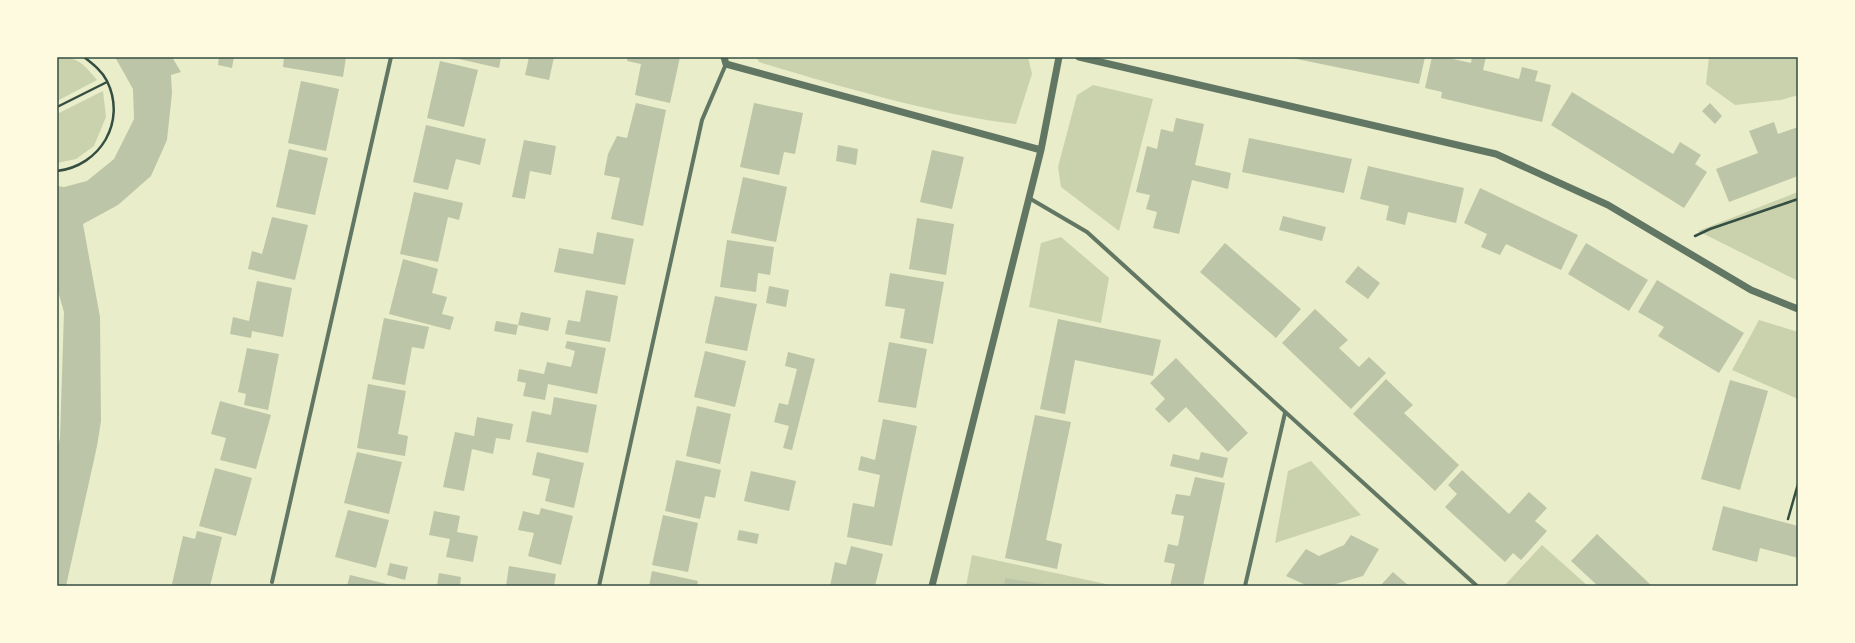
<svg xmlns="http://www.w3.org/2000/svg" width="1855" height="643" viewBox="0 0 1855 643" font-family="Ubuntu,sans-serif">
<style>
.green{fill:#cad2ad}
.building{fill:#bcc5a7}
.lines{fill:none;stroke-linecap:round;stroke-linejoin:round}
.path{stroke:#344e41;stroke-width:2.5}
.minor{stroke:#617663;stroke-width:4}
.tertiary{stroke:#617663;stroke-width:7}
.neatline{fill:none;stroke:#344e41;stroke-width:1.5}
</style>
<rect width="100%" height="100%" fill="#e9edc9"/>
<path class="green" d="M57 57C78 57 84 64 97 80L57 101Z
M756 57H1028L1032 74 1016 124C928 113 843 87 759 62Z
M1709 57H1798V95L1781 100 1735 105 1706 84Z
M1093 85 1153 99 1119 231 1061 187 1058 167 1077 95Z
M103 91 106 117 94 146 76 159 57 163V114Z
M1798 192V281L1698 231Z
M1061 237 1109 278 1101 323 1029 307 1041 243Z
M1759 320 1798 332V399L1732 370Z
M1311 461 1361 515 1275 543 1288 471Z
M1542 545 1588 586H1504Z
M972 555 1115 586H966Z"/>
<path class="building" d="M115 57H172L181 72 171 75 172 93 167 140 151 176 118 205 83 224 100 317 101 421 97 446 66 586H57V450L60 438 64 312 57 288V186L64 187 87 181 114 159 134 119 133 89Z
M219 57H234L232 68 218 65Z
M284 57H346L343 77 283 67Z
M450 57H501L499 68Z
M529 57H554L549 80 525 75Z
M628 57H680L670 103 635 95 641 64 627 61Z
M1287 57H1425L1419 84Z
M1432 57H1444L1471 63 1472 57H1486L1483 70 1519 79 1522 67 1538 71 1535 81 1551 85 1542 122 1441 98 1442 92 1425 88Z
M440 61 478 70 464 127 427 118Z
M301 81 339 89 326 151 288 143Z
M1572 92 1673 154 1680 142 1701 155 1695 164 1707 172 1684 208 1551 125Z
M636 103 666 110 643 226 611 219 620 178 604 175 608 154 617 136 627 138Z
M754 103 803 113 795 154 784 152 779 175 740 167Z
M1710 103 1722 116 1715 124 1702 111Z
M1176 118 1204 124 1195 165 1231 173 1228 189 1192 180 1179 234 1153 228 1157 212 1146 209 1150 195 1136 192 1147 146 1157 149 1161 129 1173 132Z
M1774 122 1778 134 1798 127V176L1729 202 1716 169 1758 153 1749 131Z
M426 125 486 139 480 165 456 159 448 190 413 182Z
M1249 138 1352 159 1344 193 1242 172Z
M524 140 556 146 551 175 530 171 525 199 512 197Z
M838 145 858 149 856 165 836 161Z
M289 149 328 158 315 215 276 207Z
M932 150 964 157 952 209 920 202Z
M1368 166 1464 188 1456 223 1408 212 1405 225 1386 220 1389 206 1360 199Z
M743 177 787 187 776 242 731 233Z
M1480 188 1578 235 1561 270 1506 244 1500 255 1481 247 1487 234 1464 223Z
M414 192 463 203 459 220 448 217 438 262 400 254Z
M1283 216 1326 227 1322 241 1279 230Z
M272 217 308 225 295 280 248 269 252 251 262 254Z
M917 218 954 224 946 275 909 269Z
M597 232 634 239 625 285 554 272 559 248 593 254Z
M727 240 774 247 770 275 758 273 756 292 720 287Z
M1225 243 1301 309 1276 338 1200 272Z
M1586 243 1648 280 1629 311 1568 274Z
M403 259 438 269 432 293 447 297 442 314 454 317 450 330 389 314Z
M1358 266 1380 283 1368 299 1345 282Z
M890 273 944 282 933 344 900 338 905 309 885 306Z
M1657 280 1744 333 1719 373 1658 336 1664 327 1638 312Z
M257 281 292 288 283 337 252 331 251 338 230 334 233 317 249 321Z
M769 286 789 290 786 307 766 303Z
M586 290 618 296 610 342 565 334 568 320 580 322Z
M715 296 757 304 747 351 705 343Z
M1315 309 1348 340 1339 348 1359 367 1369 357 1386 373 1351 409 1282 343Z
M521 312 551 318 548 331 518 325Z
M384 318 429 327 424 349 412 347 405 385 372 379Z
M1058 319 1161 340 1153 376 1075 360 1065 414 1040 409Z
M496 321 518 325 516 335 494 331Z
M567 341 606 348 597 394 548 384 545 400 523 396 526 383 517 381 519 369 544 374 547 362 571 367 575 351 565 348Z
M889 342 927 349 916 408 878 402Z
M247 348 279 354 268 410 244 405 246 394 238 392Z
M705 351 746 361 735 407 694 397Z
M788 352 815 359 792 450 783 448 789 426 774 422 779 403 788 405 797 369 785 366Z
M1176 358 1248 433 1228 452 1186 407 1169 423 1155 409 1165 399 1150 383Z
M1386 379 1413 405 1404 413 1459 465 1435 491 1353 414Z
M1730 380 1768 391 1740 490 1701 479Z
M368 384 406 391 398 434 408 436 405 456 357 448Z
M554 397 597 405 588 453 526 442 532 411 551 415Z
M220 401 271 415 256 469 220 460 226 438 211 434Z
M697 406 731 414 720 464 686 456Z
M1035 415 1071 422 1046 540 1062 544 1057 569 1005 558Z
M477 417 513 424 510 440 496 438 493 454 472 449 464 491 443 487 455 432 474 436Z
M883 419 917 426 892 546 847 537 853 503 874 507 880 475 858 470 861 456 875 460Z
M357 452 402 462 389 514 344 503Z
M537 452 584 463 574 508 545 501 550 479 532 475Z
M1201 452 1228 458 1223 478 1170 466 1173 454 1199 460Z
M676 460 721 470 715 498 705 496 700 519 665 511Z
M215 468 252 478 236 536 199 526Z
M1462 470 1509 514 1529 492 1547 508 1535 521 1547 531 1521 560 1513 553 1505 562 1445 507 1457 494 1448 485Z
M751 471 796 481 789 511 744 501Z
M1195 477 1225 483 1203 586H1170L1175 564 1164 562 1168 544 1178 546 1184 516 1171 514 1176 494 1190 496Z
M1723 506 1798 526V558L1760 548 1757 562 1712 550Z
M541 508 573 516 561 565 528 556 534 533 518 530 523 511 539 515Z
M348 510 389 520 376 568 335 557Z
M434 511 460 516 457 532 478 536 473 562 446 557 450 539 429 535Z
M663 515 698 523 688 572 652 565Z
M739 530 759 534 757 544 737 540Z
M197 531 222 537 210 586H180L172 584 183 536 195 539Z
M1597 534 1652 586H1598L1571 561Z
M1351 535 1379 549 1363 576 1329 586H1308L1286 576 1306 549 1319 556 1344 545Z
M851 546 883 554 875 586H830L835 562 846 565Z
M390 563 408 567 405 580 387 575Z
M509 566 556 574 554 586H506Z
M652 571 698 581 697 586H649Z
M1393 572 1409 586H1380Z
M439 573 461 577 460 586H437Z
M350 575 391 585 390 586H347Z
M1005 578 1044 584 1043 586H1004Z"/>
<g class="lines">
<path class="path" d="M57 107 107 82
M57 171C100 166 127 122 107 81 102 71 93 64 84 57
M1695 236 1710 229 1798 199
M1788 519 1798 484"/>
<path class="minor" d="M1029 198 1087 232 1477 586
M272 582 391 57
M599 586 702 120 726 64
M1245 586 1285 413"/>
<path class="tertiary" d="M724 57 726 64 1041 150
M1079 57 1496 154 1608 205 1751 290 1798 309
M932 586 1041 150 1059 57"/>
</g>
<rect width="1855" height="643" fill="none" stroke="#fefae0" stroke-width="116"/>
<rect x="58" y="58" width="1739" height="527" class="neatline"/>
</svg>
